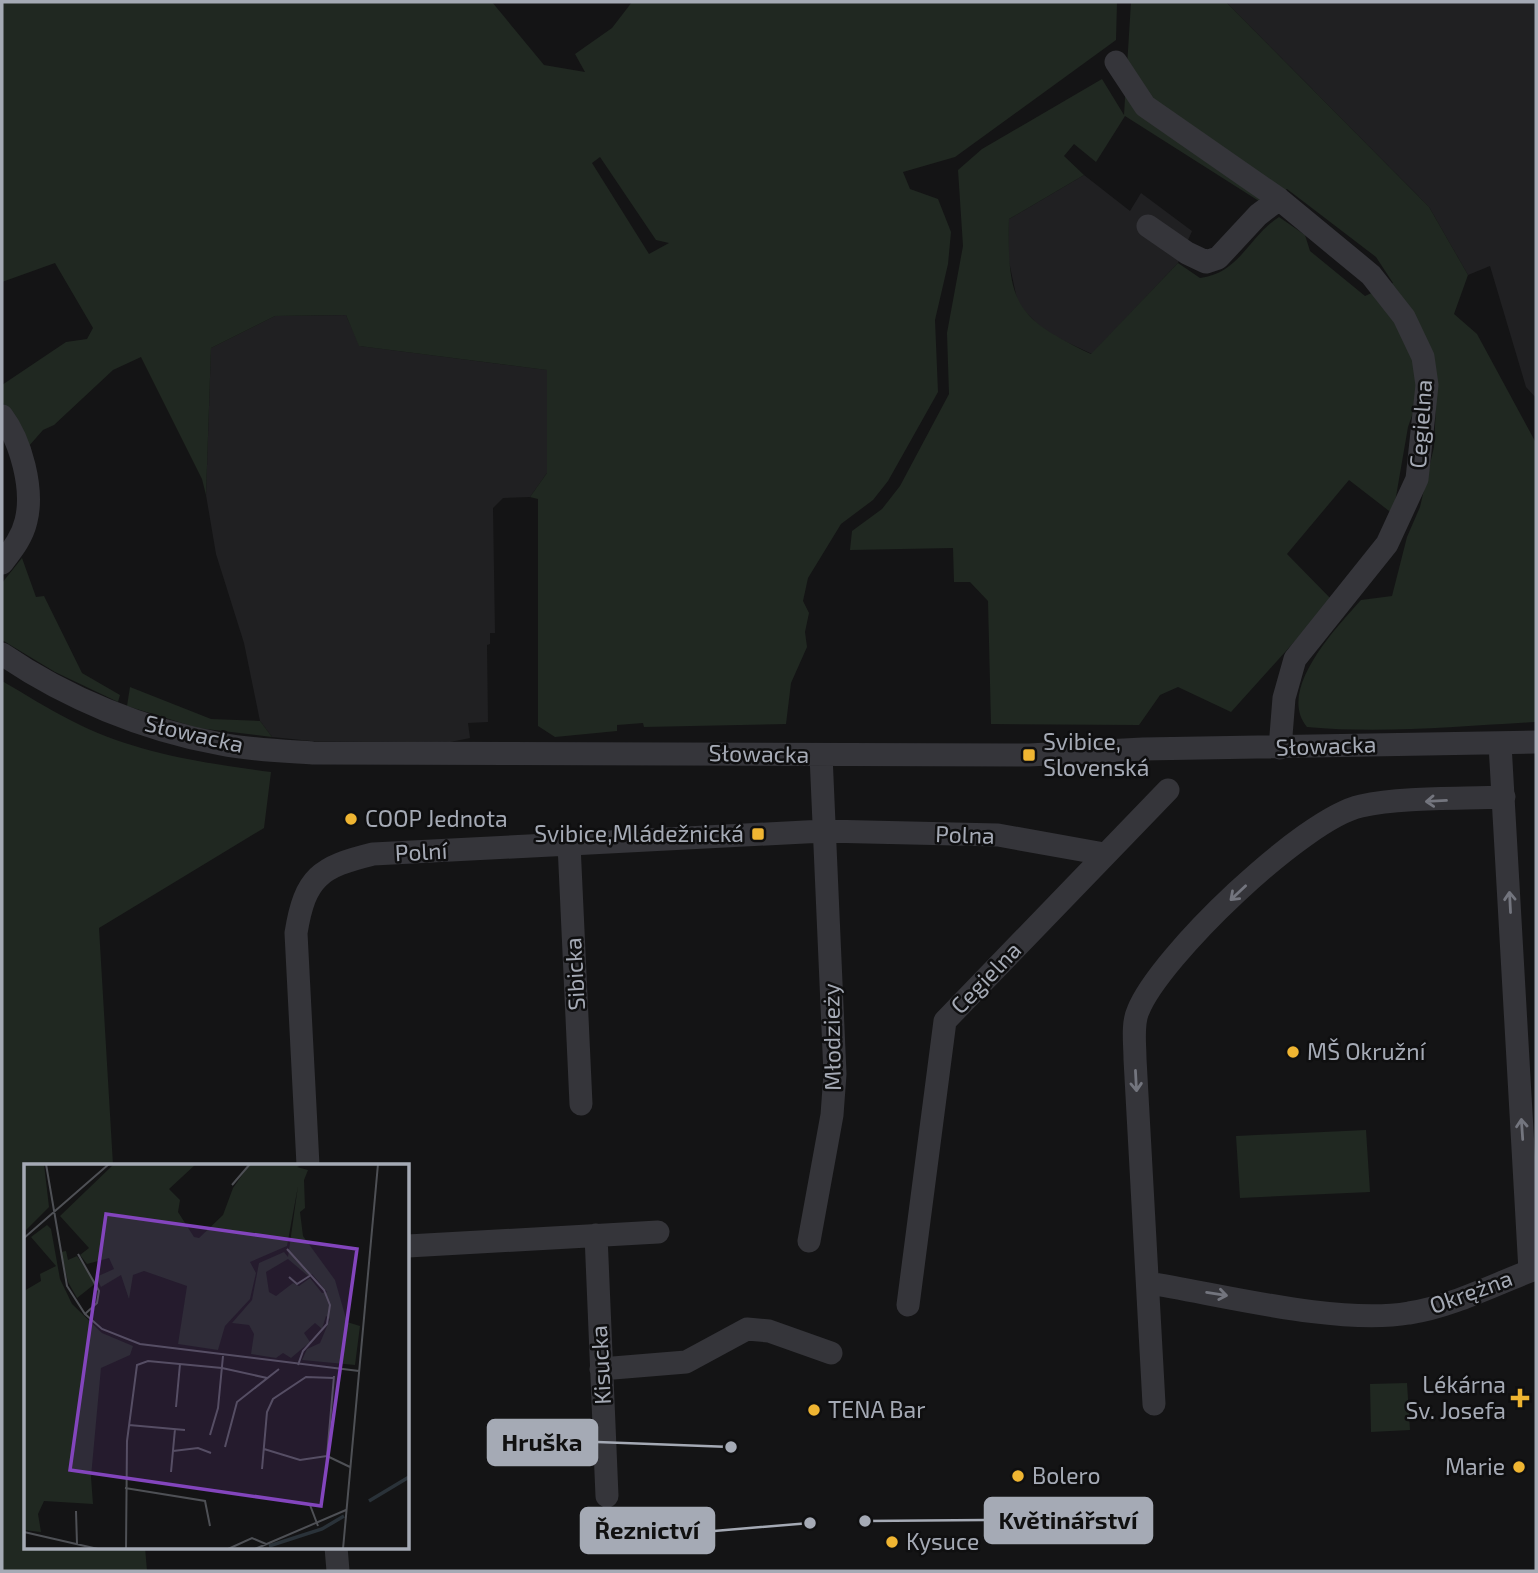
<svg xmlns="http://www.w3.org/2000/svg" width="1538" height="1573" viewBox="0 0 1538 1573" font-family="'Exo 2',sans-serif">
<style>
.built{fill:#202022}
.green{fill:#202821;fill-rule:evenodd}
.lines{fill:none;stroke-linecap:round;stroke-linejoin:round}
.minor{stroke:#35353a;stroke-width:23}
.oneway{stroke:#73757e}
.poi-dot{fill:#efb532;stroke:#0f0f10;stroke-width:2.5}
.labels{text-anchor:middle;stroke-width:5;stroke-linejoin:round;paint-order:stroke}
.street-label{font-size:23px;fill:#a5aab5;stroke:#0f0f10}
.poi-label{font-size:23px;fill:#a5aab5;stroke:#0f0f10;text-anchor:start}
.inset-river{fill:none;stroke:#2a3239;stroke-width:3.5}
.inset-road{fill:none;stroke:#4e5055;stroke-width:2}
.view{fill:#8345bd;fill-opacity:0.15;stroke:#8345bd;stroke-width:3.5}
.inset-edge{fill:none;stroke:#a5aab5;stroke-width:3.5}
.leader{fill:none;stroke:#a5aab5;stroke-width:2.5}
.callout-dot{fill:#a5aab5;stroke:#0f0f10;stroke-width:2.5}
.callout{fill:#a5aab5;stroke:#a5aab5;stroke-width:2.5}
.callout-label{font-size:24px;text-anchor:middle;font-weight:bold;fill:#111}
</style>
<rect width="100%" height="100%" fill="#141415"/>
<path class="built" d="M1226 2H1536V398L1526 387 1490 266 1468 275 1429 207Z
M1084 175 1130 211 1141 193 1192 231 1178 263 1092 354 1045 332 1018 304 1008 257 1009 219Z
M346 315 360 346 548 370 547 473 530 497 503 498 493 508 495 633H490V644L487 645 488 722 468 723 470 738 450 742 311 741 272 737 260 721 244 643 216 554 206 495 211 348 275 316Z"/>
<path class="green" d="M2 2H492L544 65 585 72 575 54 612 28 632 2H1117L1116 40 955 157 903 172 910 189 938 199 951 232 948 264 935 320 938 392 888 481 873 500 841 524 808 578 803 601 809 613 805 632 807 647 791 683 786 724 644 727 643 723 617 725V731L555 737 538 726V499L530 497 547 473V370L359 346 346 315 275 316 211 348 206 495 202 479 141 357 113 370 54 425 43 430 28 447 11 413 2 402V385L66 342 87 339 93 328 55 263 2 282ZM600 157 656 240 669 243 649 254 592 163Z
M1131 2H1226L1429 207 1468 275 1454 314 1477 334 1536 443V722C1461 726 1383 734 1307 727 1276 690 1337 627 1361 600L1392 596 1407 537 1420 507 1434 447 1436 405 1416 404 1408 427 1393 514 1349 480 1287 554 1332 600 1231 712 1178 687 1160 695 1139 725 991 724 988 601 970 582H954L953 548 850 550 852 531 882 509 900 486 949 394 947 333 963 246 958 170 982 149 1102 79 1124 115ZM1125 116 1262 203 1287 189 1376 257 1393 283 1365 296 1310 251 1305 235 1279 217C1248 237 1240 273 1200 278L1178 263 1091 354C1016 318 1007 304 1009 219L1084 175 1064 156 1074 144 1096 162Z
M22 558 36 597 44 596 82 673 120 695 118 702 55 672 2 640V583Z
M2 681C25 694 48 709 72 721 134 753 203 763 271 772L264 828 99 928 113 1165H26V1547H145L147 1571H2Z
M130 687 211 719 260 721 272 737 198 728 127 706Z
M1366 1130 1370 1192 1240 1198 1236 1136Z
M1407 1383 1410 1430 1371 1432 1370 1384Z"/>
<g class="lines">
<path class="minor" d="M1116 62 1145 106 1279 199 1371 275 1404 317 1423 357 1427 385 1417 479 1387 544 1295 659 1284 698 1280 748
M1148 226 1187 253 1206 262 1218 258 1258 215 1279 199
M2 416C21 441 34 489 26 521 22 538 12 550 2 563
M2 654C66 698 144 730 221 744 251 750 282 751 313 753L1029 755 1143 749 1536 742
M1500 744 1530 1271
M569 844 581 1104
M308 1165 296 933C305 877 320 867 373 854L824 831 998 835 1104 854
M596 1235 607 1496
M809 1241 832 1115 835 1074 821 755
M408 1246 658 1232
M1149 1283C1223 1295 1338 1325 1409 1313 1450 1307 1491 1286 1530 1271
M908 1305 945 1021 1168 790
M601 1369 686 1362 747 1329 769 1331 831 1353
M1154 1404 1135 1059C1135 1045 1132 1024 1138 1011 1159 957 1304 818 1361 806 1403 797 1460 799 1504 797
M336 1547 338 1571"/>
</g>
<defs><path id="oneway-shaft" d="M-6 0H5M1.5-3L5.5 0L1.5 3" fill="none" stroke-width="1.6" stroke-linecap="round" stroke-linejoin="round" transform="scale(1.75)"/></defs>
<g class="oneway">
<use href="#oneway-shaft" transform="translate(1436 801) rotate(177)"/>
<use href="#oneway-shaft" transform="translate(1238 893) rotate(137)"/>
<use href="#oneway-shaft" transform="translate(1510 902) rotate(-93)"/>
<use href="#oneway-shaft" transform="translate(1136 1081) rotate(87)"/>
<use href="#oneway-shaft" transform="translate(1522 1129) rotate(-94)"/>
<use href="#oneway-shaft" transform="translate(1217 1294) rotate(9)"/>
</g>
<g class="poi-dot">
<rect x="1022" y="748" width="14" height="14" rx="3.5"/>
<circle cx="351" cy="819" r="7"/>
<rect x="751" y="827" width="14" height="14" rx="3.5"/>
<circle cx="1293" cy="1052" r="7"/>
<path d="M1516.5 1387.5h7v7h7v7h-7v7h-7v-7h-7v-7h7z"/>
<circle cx="814" cy="1410" r="7"/>
<circle cx="1519" cy="1467" r="7"/>
<circle cx="1018" cy="1476" r="7"/>
<circle cx="892" cy="1542" r="7"/>
</g>
<g class="labels">
<g class="street-label">
<text transform="translate(1421 424) rotate(-86)" y="8">Cegielna</text>
<text transform="translate(194 734) rotate(13)" y="8">Słowacka</text>
<text transform="translate(1326 746) rotate(-2)" y="8">Słowacka</text>
<text transform="translate(759 754) rotate(1)" y="8">Słowacka</text>
<text transform="translate(965 835) rotate(2)" y="8">Polna</text>
<text transform="translate(421 852) rotate(-3)" y="8">Polní</text>
<text transform="translate(575 974) rotate(-93)" y="8">Sibicka</text>
<text transform="translate(986 978) rotate(-46)" y="8">Cegielna</text>
<text transform="translate(832 1037) rotate(-91)" y="8">Młodzieży</text>
<text transform="translate(1471 1292) rotate(-20)" y="8">Okrężna</text>
<text transform="translate(601 1365) rotate(-93)" y="8">Kisucka</text>
</g>
<g class="poi-label">
<text x="1043" y="750">Svibice,<tspan x="1043" dy="26">Slovenská</tspan></text>
<text x="365" y="827">COOP Jednota</text>
<text x="744" y="842" text-anchor="end">Svibice,Mládežnická</text>
<text x="1307" y="1060">MŠ Okružní</text>
<text x="1506" y="1393" text-anchor="end">Lékárna<tspan x="1506" dy="26">Sv. Josefa</tspan></text>
<text x="828" y="1418">TENA Bar</text>
<text x="1505" y="1475" text-anchor="end">Marie</text>
<text x="1032" y="1484">Bolero</text>
<text x="906" y="1550">Kysuce</text>
</g>
</g>
<g transform="translate(24 1164)">
<rect width="385" height="385" fill="#141415"/>
<path d="M0 0H20L25 43 0 68ZM90 0H172L145 25 156 36 154 48 170 73 175 74 199 51 209 24 226 0H280L273 3 284 6 280 16 281 44 276 48 279 72 311 116 323 158 336 162 331 201 278 196 283 185 296 179 306 155 302 152 298 165 291 159 280 169 286 178 267 194 259 189 252 194 227 190 230 170 225 161 208 159 228 136 235 99 260 88 264 93 274 22 263 82 226 98 232 109 226 135 201 162 194 186 154 180 163 122 120 107 109 111 105 135 97 111 77 123 72 113 90 105 85 94 63 100 56 91 65 84 36 52ZM264 95 284 112 288 110 303 128 298 129 286 114 275 122 269 119 252 132 245 128 242 108ZM23 61 27 65 36 115 48 140 78 169 109 182 106 191 77 204 67 313 69 340 20 337 14 350 17 368 0 366V127L17 117 16 110 32 102 7 73ZM42 87 44 96 53 92 72 119 53 134 44 118 37 88Z" fill="#202821" fill-rule="evenodd"/>
<path class="inset-river" d="M345 337 385 313M245 382 298 365 320 352"/>
<path class="inset-road" d="M22 0 43 122 61 150 78 165 116 180 335 207M208 21 226 0M0 74 85 0M263 85 300 126 306 141 303 160 279 187 274 201M54 90 75 127 73 139 61 150M265 113 273 120 287 111M152 243 156 200M105 261 161 266M186 271 194 244 199 192M201 283 213 238 255 205M240 285 276 296 303 292M149 287 174 284 187 289M303 292 310 212M303 292 326 303M238 305 243 248 249 235 282 213 310 214M147 308 151 265M101 324 181 337 186 362M279 339 286 341 294 362M52 347 53 380M0 368 74 385M102 385 103 277 113 201 124 197 198 204 243 214M204 385 228 374 242 380M231 385 322 346M319 385 354 0"/>
<path class="view" d="M82 50 333 85 297 342 46 306Z"/>
<rect width="385" height="385" class="inset-edge"/>
</g>
<path class="leader" d="M731 1447L597 1442M865 1521L985 1520M810 1523L714 1531"/>
<g class="callout-dot">
<circle cx="731" cy="1447" r="7"/>
<circle cx="865" cy="1521" r="7"/>
<circle cx="810" cy="1523" r="7"/>
</g>
<g class="callout">
<rect x="488" y="1420" width="109" height="45" rx="7"/>
<rect x="985" y="1498" width="167" height="45" rx="7"/>
<rect x="581" y="1508" width="133" height="45" rx="7"/>
</g>
<g class="callout-label">
<text x="542" y="1451">Hruška</text>
<text x="1068" y="1529">Květinářství</text>
<text x="647" y="1539">Řeznictví</text>
</g>
<rect width="1538" height="1573" fill="none" stroke="#a5aab5" stroke-width="7"/>
</svg>
